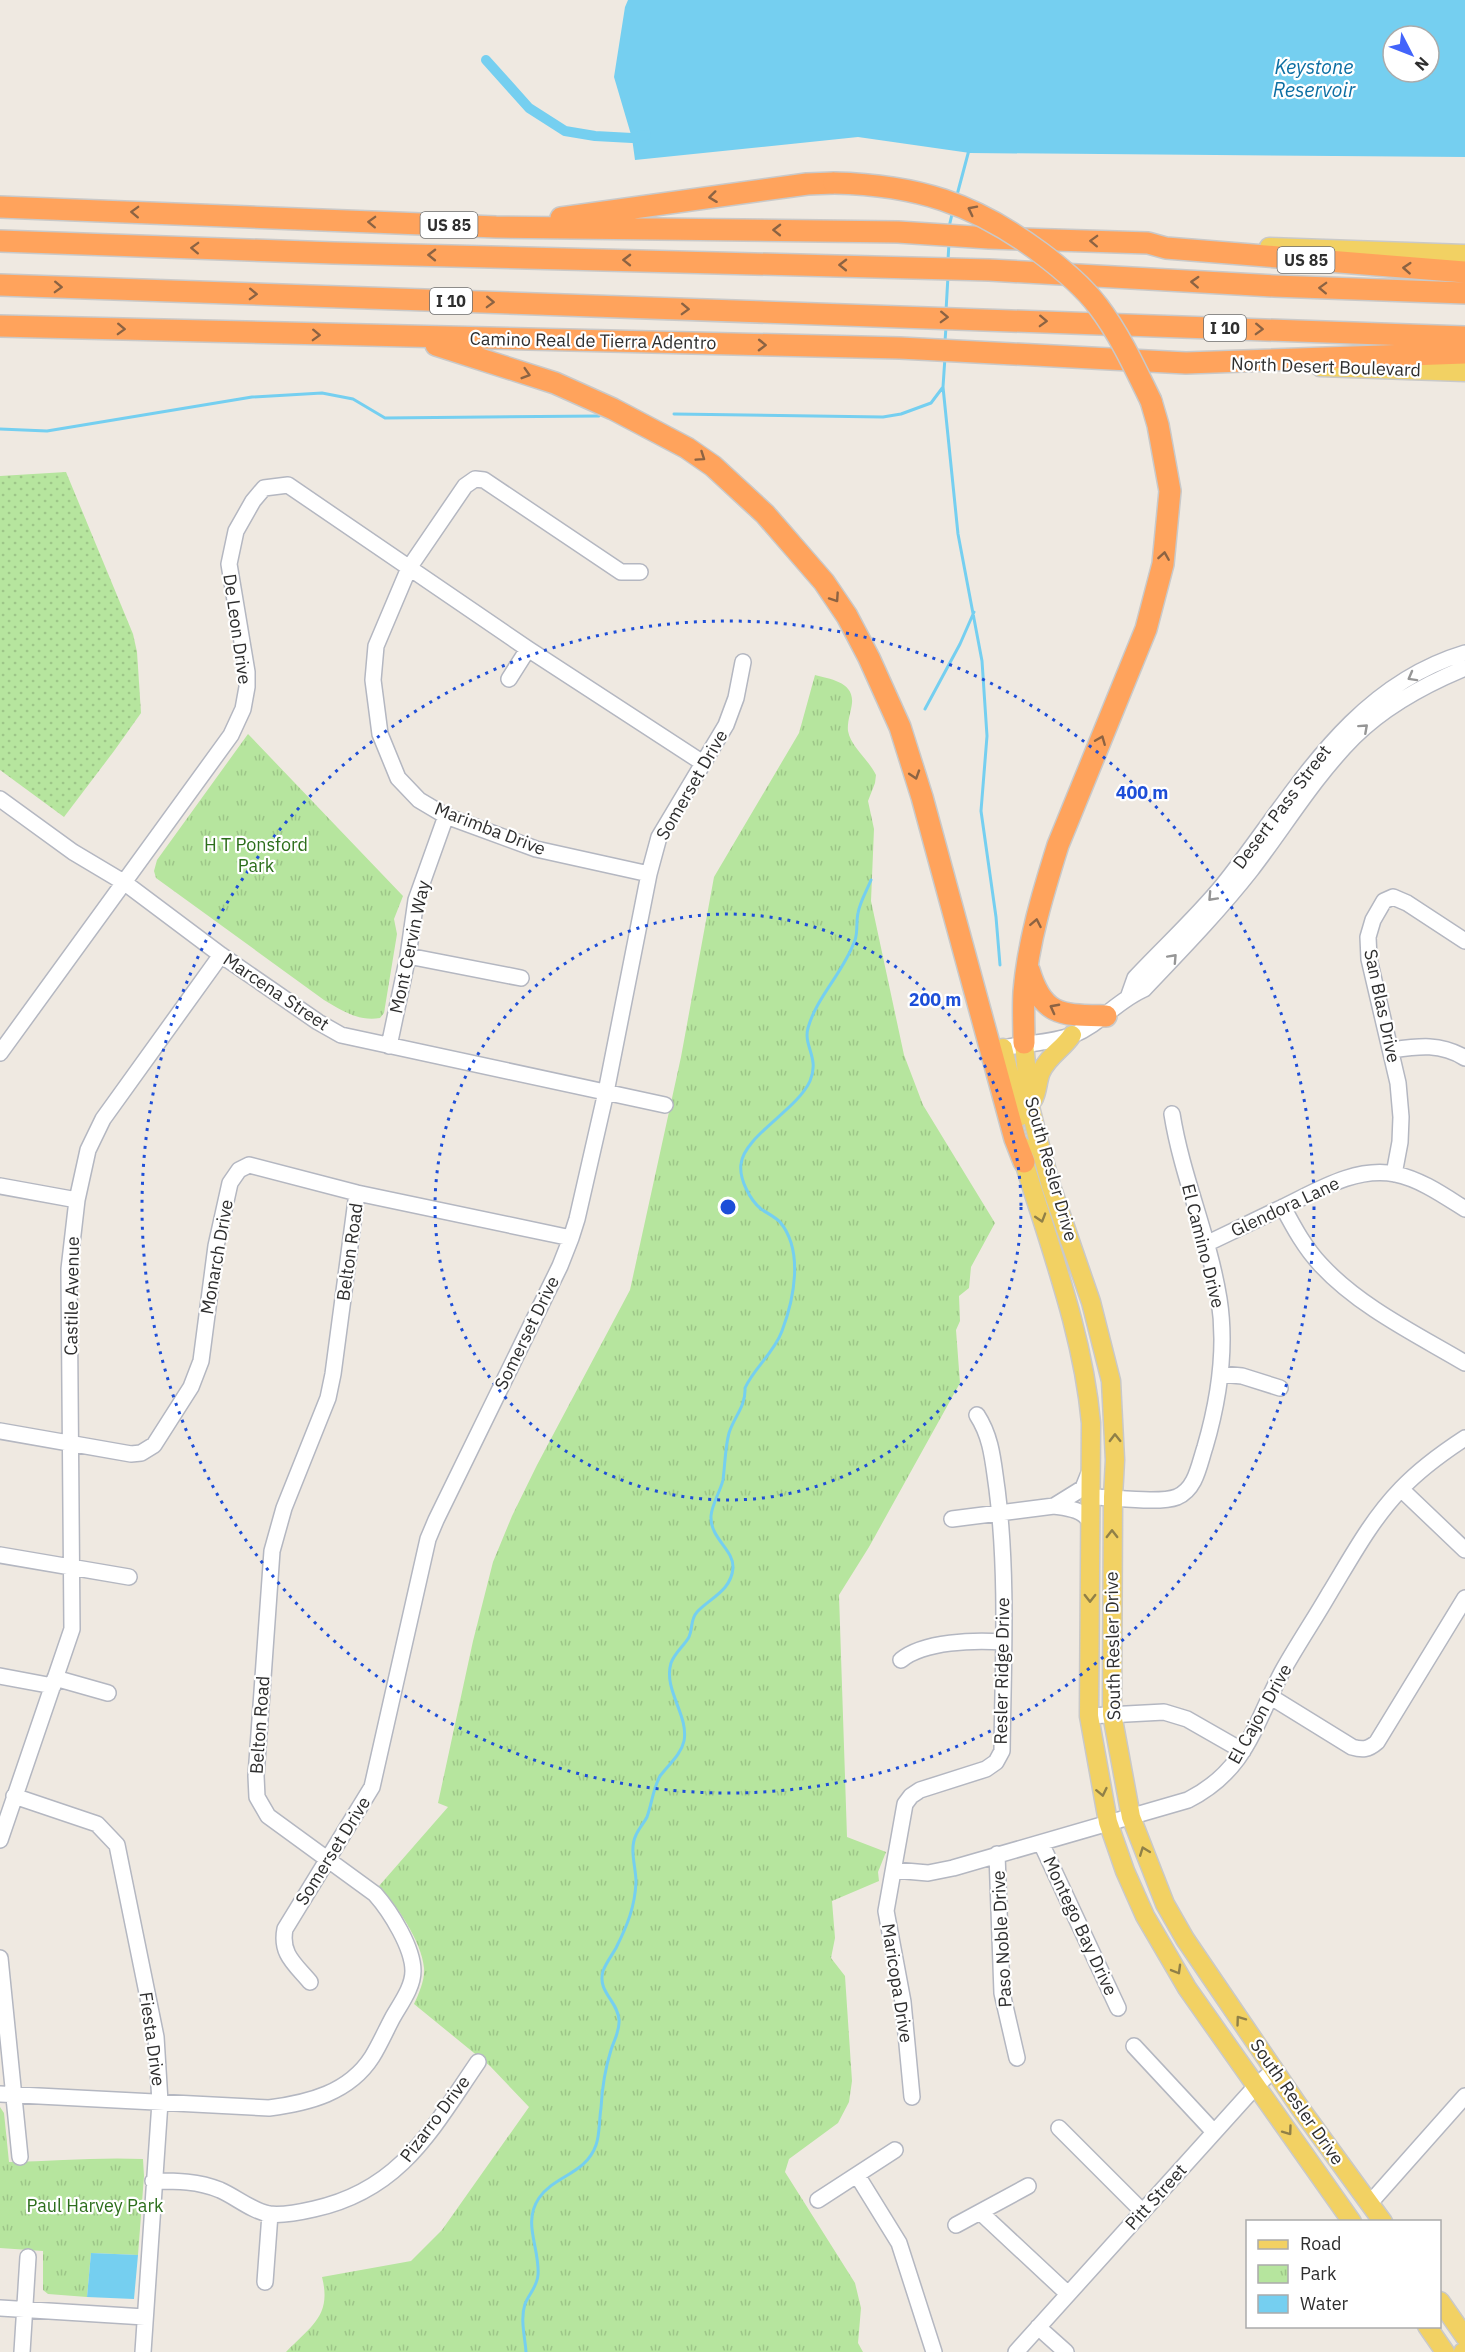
<svg xmlns="http://www.w3.org/2000/svg" width="1465" height="2352" viewBox="0 0 1465 2352" font-family="'IBM Plex Sans',sans-serif">
<style>
.grass{fill:url(#grass-dots)}
.park{fill:url(#park-tufts)}
.water{fill:#75cff0;fill-rule:evenodd}
.lines{fill:none;stroke-linecap:round;stroke-linejoin:round}
.stream{stroke:#75cff0;stroke-width:3}
.canal{stroke:#75cff0;stroke-width:10}
.minor-casing{stroke:#b4b7c1;stroke-width:18}
.major-casing{stroke:#c9c9c9;stroke-width:21}
.highway-casing{stroke:#c9c9c9;stroke-width:24}
.minor{stroke:#fff;stroke-width:15}
.major{stroke:#f2d163;stroke-width:18}
.highway{stroke:#ffa35c;stroke-width:21}
.highway-bridge-casing{stroke:#c9c9c9;stroke-width:24;stroke-linecap:butt}
.highway-bridge{stroke:#ffa35c;stroke-width:21}
.oneway{stroke:#8c6343}
.oneway2{stroke:#969696}
.oneway3{stroke:#908048}
.ring{fill:none;stroke:#1d4ed8;stroke-width:3;stroke-dasharray:3 6}
.labels{text-anchor:middle;stroke-width:4.5;stroke-linejoin:round;paint-order:stroke}
.shield{fill:#fff;stroke:#6d6d6d;stroke-width:1.5}
.shield-label{font-size:16px;font-weight:bold;fill:#2e2e2e}
.street-label{font-size:18px;fill:#2e2e2e;stroke:#fff}
.park-label{font-size:18px;fill:#2c6e1b;stroke:#fff}
.water-label{font-size:20px;font-style:italic;fill:#0d6fa3;stroke:#fff}
.centre{fill:#1d4ed8;stroke:#fff;stroke-width:3}
.ring-label{font-size:18px;text-anchor:middle;font-weight:bold;fill:#1d4ed8;stroke:#fff;stroke-width:4.5;stroke-linejoin:round;paint-order:stroke}
</style>
<defs>
<pattern id="grass-dots" width="8" height="8" patternUnits="userSpaceOnUse" patternTransform="scale(1.5)"><rect width="8" height="8" fill="#b6e59e"/><path d="M2 2h.1M6 6h.1" fill="none" stroke="#9dc588" stroke-width="1.8" stroke-linecap="round"/></pattern>
<pattern id="park-tufts" width="24" height="20" patternUnits="userSpaceOnUse" patternTransform="scale(1.5)"><rect width="24" height="20" fill="#b6e59e"/><path d="M3 7l-1-3M5 7V3M7 7l1-3M15 17l-1-3M17 17v-4M19 17l1-3" fill="none" stroke="#9dc588"/></pattern>
</defs>
<rect width="100%" height="100%" fill="#efe9e1"/>
<path class="grass" d="M66 472 133 634 137 652 141 713 114 751 64 817 0 770V476Z"/>
<path class="park" d="M815 675C830 679 854 682 852 703 851 712 847 722 848 731 851 747 869 760 876 775L875 783 868 801 874 829 871 901 904 1055 923 1105 995 1223 971 1267 969 1288 959 1296 960 1321 956 1330 960 1383 869 1547 839 1595 847 1837 886 1852 878 1872 879 1881 832 1901 835 1938 831 1958 845 1976 852 2081 849 2102 838 2123 789 2159 785 2172 855 2283 861 2308 858 2343 863 2352H286C311 2326 332 2316 322 2277L411 2261 442 2230 529 2107 490 2066 414 2004C419 1993 425 1980 424 1968 422 1942 396 1904 379 1886L448 1807 438 1803 473 1641 493 1562 512 1516 537 1465 630 1290 681 1057 714 877 799 733Z
M248 734 403 896 394 919 397 934 384 1013 380 1018C359 1022 341 1010 324 1000L156 878 154 871 157 860Z
M0 2107 4 2113 9 2162C54 2161 98 2157 143 2159L144 2176 138 2255 91 2253 87 2297 48 2294 43 2290V2251L0 2248Z"/>
<path class="water" d="M628 0H1465V157L970 153 858 137 635 160 632 138 614 77 625 7ZM1393 36H1429V72H1393Z
M91 2253 138 2255 134 2299 87 2297Z"/>
<g class="lines">
<path class="stream" d="M957 195 969 150
M949 227 953 210
M948 260 949 243
M946 311 948 276
M945 341 946 327
M945 357 943 387 958 534 982 661 987 736 981 811 996 917 1000 965
M674 414 883 417 901 414 931 403 943 387
M0 429 47 431 252 397 322 393 353 399 385 418 599 416
M925 709 960 644 974 612
M526 2352C525 2337 520 2319 525 2304 529 2294 537 2287 538 2275 540 2248 522 2223 539 2198 555 2175 586 2174 596 2145 600 2134 599 2120 601 2108 602 2089 605 2069 611 2050 614 2040 620 2031 619 2020 618 2001 597 1992 603 1971 606 1963 612 1955 616 1948 627 1926 635 1907 636 1882 636 1867 629 1849 636 1835 639 1828 644 1823 647 1817 652 1803 653 1789 660 1776 668 1765 681 1755 684 1741 689 1715 663 1690 671 1663 675 1652 684 1646 689 1637 693 1628 690 1620 697 1612 710 1598 731 1591 733 1568 734 1549 710 1539 711 1516 712 1504 720 1492 723 1480 725 1465 725 1448 729 1433 734 1417 746 1406 745 1388 754 1368 774 1353 782 1331 794 1299 804 1251 780 1222 775 1217 767 1213 761 1209 750 1200 739 1179 741 1164 744 1136 797 1110 810 1081 820 1058 803 1046 808 1028 817 996 844 972 855 940 858 932 856 922 858 913 860 902 867 890 871 880"/>
<path class="canal" d="M486 60 529 108 565 131 595 136 632 138 646 135"/>
<g class="minor-casing">
<path id="minor" d="M640 572H621L484 480 475 479 465 486 409 568 376 646 373 680 380 734 398 778 419 800 446 816 536 849 649 874
M509 679 528 649
M0 799 73 852 125 883 221 955 318 1022 341 1035 665 1105
M408 956 521 978
M1129 995 1135 978C1164 947 1196 918 1223 885 1294 796 1348 688 1465 653
M389 1046 408 956 416 900 446 816
M1003 1048C1026 1043 1052 1043 1073 1035 1100 1024 1118 1000 1144 989 1181 950 1218 912 1251 870 1285 826 1314 777 1354 737 1385 706 1424 685 1465 668
M1392 1050C1419 1046 1441 1043 1465 1058
M0 1053 231 735 243 709 247 687V672L229 564 236 531 253 501 264 488 288 485 528 649 703 763
M1394 1174 1400 1142 1401 1117 1398 1083 1369 959 1368 937 1373 920 1384 901 1393 897 1407 903 1465 941
M0 1186 77 1200
M1283 1207C1294 1228 1305 1248 1321 1265 1360 1307 1416 1334 1465 1363
M1206 1244C1231 1232 1256 1220 1281 1208 1315 1192 1355 1166 1395 1174 1420 1179 1443 1195 1465 1209
M1221 1374 1242 1376 1280 1388
M0 1431 131 1454 141 1453 154 1445 191 1387 201 1361 216 1246 230 1183 239 1170 249 1165 357 1193 571 1238
M1401 1489 1465 1550
M1090 1497C1112 1497 1159 1504 1177 1497 1196 1489 1199 1465 1205 1447 1219 1399 1227 1350 1219 1299 1209 1236 1182 1177 1172 1114
M1054 1506 1083 1488 1089 1473
M952 1519 1054 1506C1067 1508 1083 1509 1090 1522
M0 1555 129 1577
M901 1660C924 1641 975 1640 1003 1642
M0 1676 53 1686
M55 1678 108 1693
M1271 1697 1352 1747C1362 1750 1368 1750 1377 1742L1465 1598
M1089 1716 1164 1712 1187 1719 1243 1751
M14 1796 97 1824 117 1845 156 2037 160 2102 143 2352
M0 1840 72 1629 69 1269 77 1200 88 1150 103 1119 221 955
M1041 1843 1118 2008
M997 1854 1002 1993 1017 2058
M894 1870 928 1873 953 1868 1188 1800C1247 1770 1254 1725 1282 1672 1297 1645 1314 1620 1329 1594 1351 1558 1371 1520 1401 1489 1420 1469 1442 1453 1465 1438
M0 1958 20 2157
M310 1982C295 1964 280 1954 285 1929L372 1787 428 1539 436 1520 560 1266 571 1238 577 1219 606 1092 649 874 659 837 726 725 736 698 743 662
M1134 2046 1214 2132
M0 2094 269 2108C308 2103 349 2093 372 2057 380 2044 386 2030 393 2017 401 2003 413 1987 413 1971 413 1948 391 1912 375 1894L268 1816 257 1797 256 1776 272 1551 284 1508 328 1398 333 1374 357 1193
M912 2097 903 2002 886 1911 905 1804 911 1796 920 1790 986 1769 996 1762 1002 1751C1003 1664 1008 1576 997 1489 993 1462 992 1438 977 1415
M1059 2128 1143 2212
M857 2175 899 2243 934 2352
M153 2181C177 2181 198 2181 220 2190 236 2197 252 2211 269 2214 283 2216 301 2212 314 2209 401 2190 432 2129 478 2062
M818 2200 895 2150
M1370 2203 1465 2096
M980 2212 1068 2294
M956 2225 1028 2186
M265 2282 270 2214
M0 2308 145 2317
M1038 2327 1066 2352
M22 2352 28 2257
M1016 2352 1256 2086 1275 2069"/>
</g>
<g class="major-casing">
<path id="major" d="M1269 247 1465 254
M1320 367 1465 372
M1024 1043 1030 1107 1037 1135 1051 1186 1091 1302 1111 1381 1115 1460 1113 1497 1112 1714 1131 1817 1165 1904 1185 1939 1300 2108 1383 2222
M1003 1048 1019 1117
M1033 1100C1038 1091 1037 1081 1041 1072 1048 1056 1063 1049 1072 1035
M1023 1147 1024 1162C1050 1248 1083 1333 1091 1423L1089 1716 1108 1822 1125 1871 1145 1916 1187 1988 1352 2222
M1440 2301 1465 2337
M1427 2326 1445 2352
M1463 2352 1465 2351"/>
</g>
<g class="highway-casing">
<path id="highway" d="M0 207 496 227 898 232 989 238 1148 243 1166 248 1465 272
M561 218 807 184 834 183
M0 241 334 253 989 270 1274 286 1465 293
M0 285 1465 337
M0 326 900 348 1186 363 1465 353
M436 345 555 383 613 409 687 448 713 466 765 514 824 582 847 616 869 658 900 727 922 797 1015 1139 1024 1162
M1029 970C1043 1017 1062 1015 1106 1016
M1024 1043C1024 1026 1023 1009 1024 992 1028 942 1043 893 1058 845L1146 629 1163 564 1170 491 1158 425 1151 401"/>
</g>
<use href="#minor" class="minor"/>
<use href="#major" class="major"/>
<use href="#highway" class="highway"/>
<g class="highway-bridge-casing">
<path id="highway-bridge" d="M834 183C917 185 974 203 1041 253 1061 268 1082 285 1098 306 1120 335 1135 368 1151 401"/>
</g>
<use href="#highway-bridge" class="highway-bridge"/>
</g>
<defs><path id="oneway-chevron" d="M-2-3.5L2.5 0L-2 3.5" fill="none" stroke-width="1.6" stroke-linecap="round" stroke-linejoin="round" transform="scale(1.5)"/></defs>
<g class="oneway">
<use href="#oneway-chevron" transform="translate(713 197) rotate(173)"/>
<use href="#oneway-chevron" transform="translate(972 210) rotate(-153)"/>
<use href="#oneway-chevron" transform="translate(135 212) rotate(-178)"/>
<use href="#oneway-chevron" transform="translate(372 222) rotate(-178)"/>
<use href="#oneway-chevron" transform="translate(777 230) rotate(-179)"/>
<use href="#oneway-chevron" transform="translate(1094 241) rotate(-178)"/>
<use href="#oneway-chevron" transform="translate(195 248) rotate(-178)"/>
<use href="#oneway-chevron" transform="translate(432 255) rotate(-179)"/>
<use href="#oneway-chevron" transform="translate(627 260) rotate(-179)"/>
<use href="#oneway-chevron" transform="translate(843 265) rotate(-179)"/>
<use href="#oneway-chevron" transform="translate(1407 268) rotate(-176)"/>
<use href="#oneway-chevron" transform="translate(1195 282) rotate(-177)"/>
<use href="#oneway-chevron" transform="translate(58 287) rotate(2)"/>
<use href="#oneway-chevron" transform="translate(1323 288) rotate(-178)"/>
<use href="#oneway-chevron" transform="translate(253 294) rotate(2)"/>
<use href="#oneway-chevron" transform="translate(490 302) rotate(2)"/>
<use href="#oneway-chevron" transform="translate(685 309) rotate(2)"/>
<use href="#oneway-chevron" transform="translate(944 317) rotate(2)"/>
<use href="#oneway-chevron" transform="translate(1043 321) rotate(2)"/>
<use href="#oneway-chevron" transform="translate(121 329) rotate(2)"/>
<use href="#oneway-chevron" transform="translate(1259 329) rotate(2)"/>
<use href="#oneway-chevron" transform="translate(316 335) rotate(2)"/>
<use href="#oneway-chevron" transform="translate(762 345) rotate(1)"/>
<use href="#oneway-chevron" transform="translate(526 374) rotate(17)"/>
<use href="#oneway-chevron" transform="translate(701 457) rotate(34)"/>
<use href="#oneway-chevron" transform="translate(1164 556) rotate(-81)"/>
<use href="#oneway-chevron" transform="translate(835 598) rotate(56)"/>
<use href="#oneway-chevron" transform="translate(1101 740) rotate(-68)"/>
<use href="#oneway-chevron" transform="translate(915 775) rotate(72)"/>
<use href="#oneway-chevron" transform="translate(1036 923) rotate(-79)"/>
<use href="#oneway-chevron" transform="translate(1054 1008) rotate(-152)"/>
</g>
<g class="oneway2">
<use href="#oneway-chevron" transform="translate(1412 677) rotate(151)"/>
<use href="#oneway-chevron" transform="translate(1364 728) rotate(-42)"/>
<use href="#oneway-chevron" transform="translate(1212 897) rotate(133)"/>
<use href="#oneway-chevron" transform="translate(1173 958) rotate(-47)"/>
</g>
<g class="oneway3">
<use href="#oneway-chevron" transform="translate(1041 1218) rotate(73)"/>
<use href="#oneway-chevron" transform="translate(1115 1438) rotate(-91)"/>
<use href="#oneway-chevron" transform="translate(1112 1534) rotate(-90)"/>
<use href="#oneway-chevron" transform="translate(1090 1598) rotate(90)"/>
<use href="#oneway-chevron" transform="translate(1102 1792) rotate(78)"/>
<use href="#oneway-chevron" transform="translate(1144 1851) rotate(-111)"/>
<use href="#oneway-chevron" transform="translate(1177 1970) rotate(60)"/>
<use href="#oneway-chevron" transform="translate(1240 2020) rotate(-126)"/>
<use href="#oneway-chevron" transform="translate(1288 2131) rotate(54)"/>
</g>
<g class="ring">
<circle cx="728" cy="1207" r="293"/>
<circle cx="728" cy="1207" r="586"/>
</g>
<g class="labels">
<g class="shield">
<rect x="420.5" y="212" width="57" height="26" rx="4.5"/>
<rect x="1277.5" y="247" width="57" height="26" rx="4.5"/>
<rect x="430" y="288" width="42" height="26" rx="4.5"/>
<rect x="1204" y="315" width="42" height="26" rx="4.5"/>
</g>
<g class="shield-label">
<text x="449" y="231">US 85</text>
<text x="1306" y="266">US 85</text>
<text x="451" y="307">I 10</text>
<text x="1225" y="334">I 10</text>
</g>
<g class="street-label">
<text transform="translate(593 341) rotate(1)" y="6">Camino Real de Tierra Adentro</text>
<text transform="translate(1326 367) rotate(2)" y="6">North Desert Boulevard</text>
<text transform="translate(237 629) rotate(82)" y="6">De Leon Drive</text>
<text transform="translate(692 785) rotate(-60)" y="6">Somerset Drive</text>
<text transform="translate(1282 807) rotate(-53)" y="6">Desert Pass Street</text>
<text transform="translate(490 829) rotate(21)" y="6">Marimba Drive</text>
<text transform="translate(410 947) rotate(-78)" y="6">Mont Cervin Way</text>
<text transform="translate(276 992) rotate(34)" y="6">Marcena Street</text>
<text transform="translate(1382 1006) rotate(78)" y="6">San Blas Drive</text>
<text transform="translate(1051 1169) rotate(74)" y="6">South Resler Drive</text>
<text transform="translate(1285 1207) rotate(-25)" y="6">Glendora Lane</text>
<text transform="translate(1203 1246) rotate(76)" y="6">El Camino Drive</text>
<text transform="translate(350 1252) rotate(-82)" y="6">Belton Road</text>
<text transform="translate(217 1257) rotate(-80)" y="6">Monarch Drive</text>
<text transform="translate(72 1296) rotate(-89)" y="6">Castile Avenue</text>
<text transform="translate(527 1333) rotate(-64)" y="6">Somerset Drive</text>
<text transform="translate(1113 1646) rotate(-91)" y="6">South Resler Drive</text>
<text transform="translate(1002 1671) rotate(-89)" y="6">Resler Ridge Drive</text>
<text transform="translate(1260 1714) rotate(-61)" y="6">El Cajon Drive</text>
<text transform="translate(260 1725) rotate(-86)" y="6">Belton Road</text>
<text transform="translate(333 1851) rotate(-58)" y="6">Somerset Drive</text>
<text transform="translate(1080 1926) rotate(65)" y="6">Montego Bay Drive</text>
<text transform="translate(1002 1939) rotate(-93)" y="6">Paso Noble Drive</text>
<text transform="translate(897 1983) rotate(81)" y="6">Maricopa Drive</text>
<text transform="translate(152 2039) rotate(82)" y="6">Fiesta Drive</text>
<text transform="translate(1297 2102) rotate(55)" y="6">South Resler Drive</text>
<text transform="translate(435 2119) rotate(-53)" y="6">Pizarro Drive</text>
<text transform="translate(1156 2197) rotate(-48)" y="6">Pitt Street</text>
</g>
<g class="park-label">
<text x="256" y="851">H T Ponsford<tspan x="256" dy="21">Park</tspan></text>
<text x="95" y="2212">Paul Harvey Park</text>
</g>
<g class="water-label">
<text x="1314" y="74">Keystone<tspan x="1314" dy="23">Reservoir</tspan></text>
</g>
</g>
<circle cx="728" cy="1207" r="9" class="centre"/>
<g class="ring-label">
<text x="1142" y="799">400 m</text>
<text x="935" y="1006">200 m</text>
</g>
<rect x="1246" y="2220" width="195" height="108" fill="#ffffff" stroke="#ababab" stroke-width="1.5"/>
<rect x="1258" y="2240" width="30" height="9" fill="#f2d163" stroke="#ababab" stroke-width="1.5"/>
<text x="1300" y="2250" font-size="18" fill="#2e2e2e">Road</text>
<rect x="1258" y="2265" width="30" height="18" fill="url(#park-tufts)" stroke="#ababab" stroke-width="1.5"/>
<text x="1300" y="2280" font-size="18" fill="#2e2e2e">Park</text>
<rect x="1258" y="2295" width="30" height="18" fill="#75cff0" stroke="#ababab" stroke-width="1.5"/>
<text x="1300" y="2310" font-size="18" fill="#2e2e2e">Water</text>
<g transform="translate(1411 54) rotate(132)"><circle r="28" fill="#ffffff" stroke="#ababab" stroke-width="1.5"/>
<path d="M0-4.5L10 22L0 15L-10 22Z" fill="#4264fb"/>
<text y="-9" font-size="16" font-weight="bold" text-anchor="middle" fill="#2e2e2e">N</text>
</g>
</svg>
